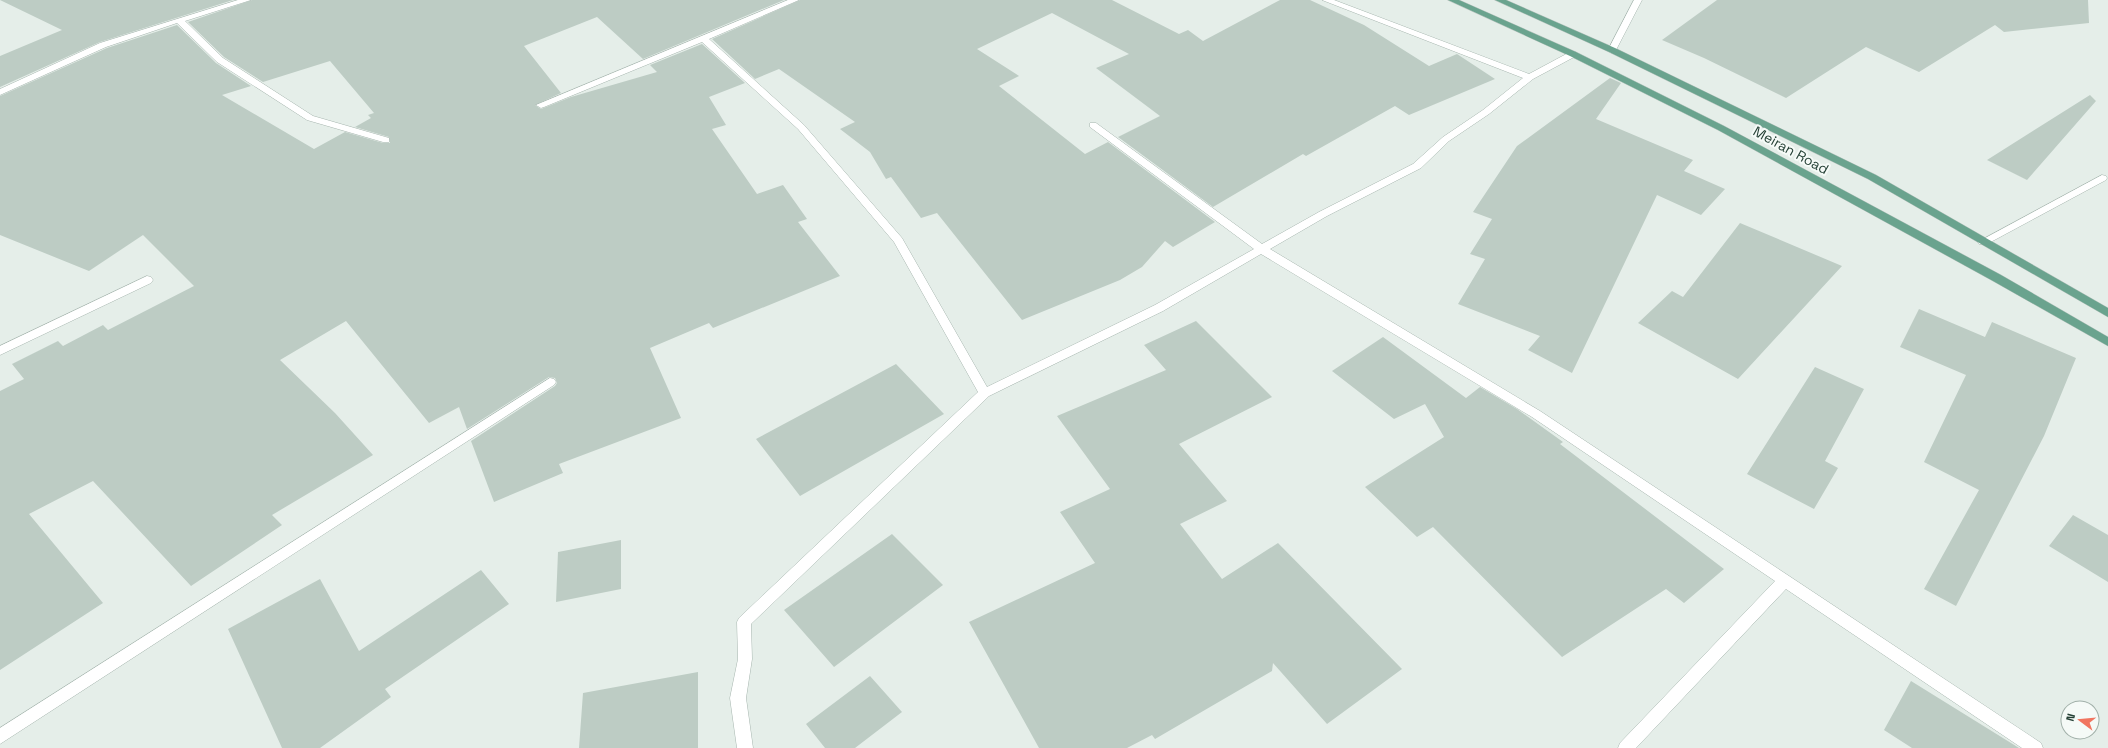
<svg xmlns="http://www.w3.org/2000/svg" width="2108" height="748" viewBox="0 0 2108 748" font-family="'Space Grotesk',sans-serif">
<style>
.building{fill:#bdccc4}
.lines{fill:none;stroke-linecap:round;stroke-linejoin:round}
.minor-casing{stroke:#a7b6af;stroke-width:1}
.major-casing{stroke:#c2cac6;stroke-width:1}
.minor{fill:#fff;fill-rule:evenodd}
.major{fill:#6aa38e;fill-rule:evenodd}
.labels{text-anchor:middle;stroke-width:4;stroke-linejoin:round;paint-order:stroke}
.street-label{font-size:14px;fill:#244035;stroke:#f5faf7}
</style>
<rect width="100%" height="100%" fill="#e5eee9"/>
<path class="building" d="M0 0H233L100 42 0 87V56L62 30Z
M252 0H784L643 59 597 17 524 46 561 93 535 105 541 109 571 97 657 72 650 65 702 44 745 83 709 97 726 125 712 129 757 194 783 185 807 219 798 222 840 276 713 328 709 323 650 348 681 418 559 464 563 473 494 502 471 441 555 386 557 383 555 378 549 377 467 429 459 407 429 423 346 321 280 360 335 413 373 455 272 515 282 525 191 586 93 481 29 514 103 603 0 670V391L24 379 12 364 58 341 63 346 103 325 108 330 194 286 143 235 89 271 0 235V96L107 48 177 25 216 63 251 86 222 95 314 149 345 132 383 143H390L389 137 355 127 371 118 368 115 374 113 330 61 263 82 224 57 188 22Z
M800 0H1112L1179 34 1188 30 1203 41 1280 0H1310L1364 25 1429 66 1457 54 1495 79 1409 115 1395 106 1306 156 1303 154 1213 207 1118 137 1160 116 1096 68 1129 54 1052 13 977 49 1019 76 999 86 1085 154 1108 142 1215 222 1173 247 1165 241 1142 267 1120 280 1022 320 937 213 921 218 891 177 886 179 870 152 840 129 855 122 779 69 755 79 712 39Z
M1717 0H2088L2089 23 2004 32 1995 25 1919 72 1866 47 1786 98 1704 58 1662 40Z
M1610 78 1621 83 1596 119 1693 160 1684 171 1725 189 1701 215 1657 195 1572 373 1528 350 1540 336 1458 304 1485 259 1470 254 1492 219 1473 212 1517 146Z
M2090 95 2096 101 2027 180 1987 160Z
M1740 223 1842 266 1738 379 1638 323 1672 291 1683 297Z
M1919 309 1985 337 1992 322 2076 358 2044 436 1956 606 1924 589 1979 490 1924 462 1966 375 1900 347Z
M1196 321 1272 397 1179 444 1227 501 1180 524 1222 579 1278 543 1402 669 1327 724 1273 663 1272 671 1155 739 1152 735 1127 748H1039L969 622 1095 563 1060 512 1110 489 1057 416 1166 370 1144 345Z
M1383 337 1466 398 1480 387 1517 409 1563 442 1560 444 1724 569 1684 603 1666 589 1562 657 1433 527 1417 537 1365 487 1444 437 1425 404 1394 419 1332 371Z
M896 364 944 414 800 496 756 439Z
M1815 367 1864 389 1825 461 1838 468 1814 509 1747 474Z
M2073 515 2108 535V582L2049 546Z
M892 534 943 585 834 667 784 610Z
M621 540V589L556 602 558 552Z
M481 570 509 604 385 689 391 697 320 748H282L228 629 320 579 359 651Z
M698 672V748H579L583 693Z
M870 676 902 712 855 748H825L806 724Z
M1911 681 2011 743 2019 748H1912L1884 730Z"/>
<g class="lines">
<g class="minor-casing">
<path id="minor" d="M238 0H251L185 21 223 58 313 116 389 138V142H383L307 120 217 62 177 23 106 47 0 95V89L100 43Z
M788 0H799L709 39 804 125 902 238 987 387 1155 305 1254 249 1090 127V123H1096L1262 244 1319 212 1413 164 1443 137 1483 110 1523 78 1322 0H1334L1529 74 1570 52H1576V56L1533 79 1489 114 1449 141 1421 168 1327 216 1270 249 1540 411 2041 743 2043 748H2022L1786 589 1636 748H1618L1620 743 1775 581 1532 417 1261 254 1163 311 989 396 751 624 752 659 746 698 753 748H737L730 698 738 659 737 622 739 618 978 392 894 242 798 129 702 42 544 107 541 108 536 105Z
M1634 0H1642L1616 50 1612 53 1609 52 1608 50Z
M2102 175 2106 176 2107 178 2106 180 1987 244H1979L1978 242Z
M147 276 151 277 153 280 151 283 0 355V346Z
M550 378 554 379 556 382 554 385 0 744V728Z"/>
</g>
<g class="major-casing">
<path id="major" d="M1448 0H1459L1576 52 1724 126 2001 275 2108 337V346L1993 281 1718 130 1570 56Z
M1495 0H1506L1615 48 1876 175 2108 308V317L1868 179 1609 52Z"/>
</g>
<use href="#minor" class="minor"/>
<use href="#major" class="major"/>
</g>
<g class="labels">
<g class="street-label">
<text transform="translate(1791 150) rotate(29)" y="5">Meiran Road</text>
</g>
</g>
<g transform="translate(2080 720) rotate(286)"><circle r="19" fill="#f5faf7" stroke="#a1b0a9"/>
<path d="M0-3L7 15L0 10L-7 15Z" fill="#f17560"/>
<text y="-6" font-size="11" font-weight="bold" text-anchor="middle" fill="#244035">N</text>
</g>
</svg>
